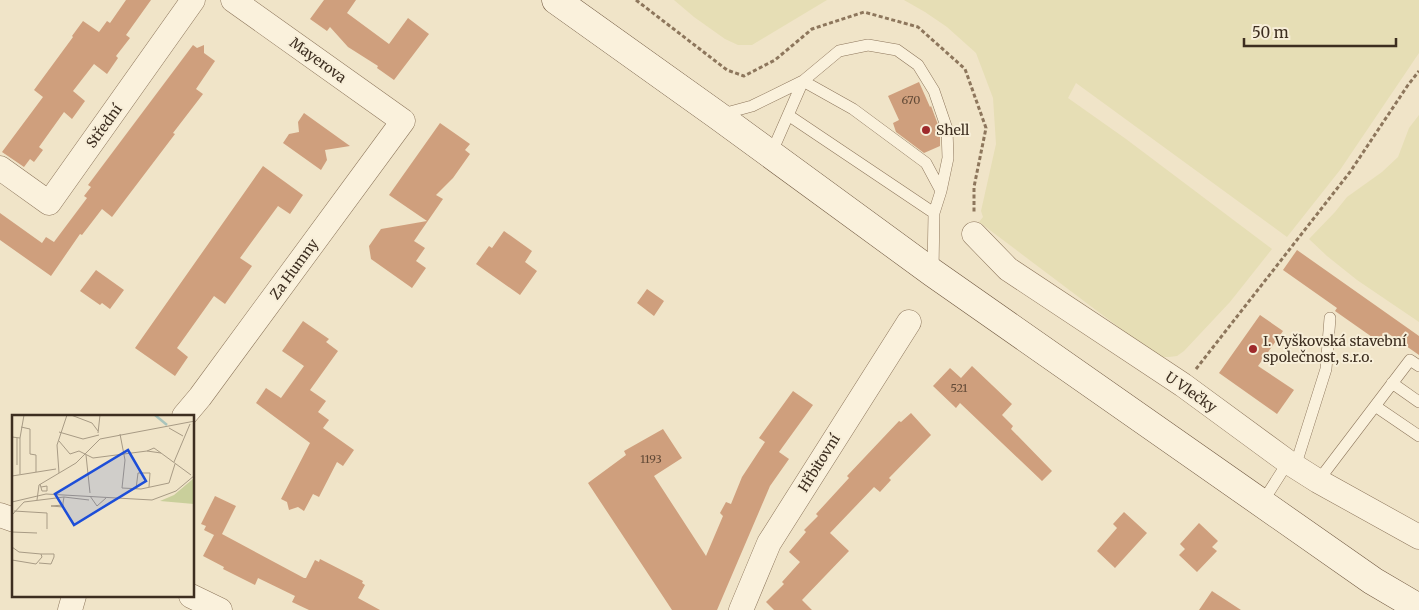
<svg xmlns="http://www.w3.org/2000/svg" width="1419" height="610" viewBox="0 0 1419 610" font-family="Merriweather,serif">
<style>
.farmland{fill:#e6deb5}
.building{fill:#cf9f7d}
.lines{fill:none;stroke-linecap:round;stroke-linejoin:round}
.service-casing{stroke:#8d765c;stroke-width:12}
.minor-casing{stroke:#8d765c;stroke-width:25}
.secondary-casing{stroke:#6f573f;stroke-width:29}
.path{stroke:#8d765c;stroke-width:3;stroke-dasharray:4 2.5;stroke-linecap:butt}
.service{stroke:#faf1dc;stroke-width:11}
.minor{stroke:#faf1dc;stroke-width:24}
.secondary{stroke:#faf1dc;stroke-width:28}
.poi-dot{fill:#9e2a2b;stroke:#f7eed8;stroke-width:2}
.labels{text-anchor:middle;stroke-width:4;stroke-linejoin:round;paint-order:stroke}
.number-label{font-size:11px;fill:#624a37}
.street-label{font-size:14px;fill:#3d2e20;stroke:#f7eed8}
.poi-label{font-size:14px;fill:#3d2e20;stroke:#f7eed8;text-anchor:start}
.inset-river{fill:none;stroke:#a9c4bc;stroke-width:2.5}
.inset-road{fill:none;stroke:#a89b85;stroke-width:1}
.view{fill:#1d4ed8;fill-opacity:0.15;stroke:#1d4ed8;stroke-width:2.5}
.inset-edge{fill:none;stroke:#3d2e20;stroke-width:2.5}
</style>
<rect width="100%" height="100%" fill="#f0e4c8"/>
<path class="farmland" d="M674 0H827L752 45H738L725 39 694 17Z
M904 0H1419V53L1340 170 1287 237 1076 83 1068 98 1126 139 1272 249 1230 302 1184 351 1177 356 1169 357H1161L1153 353 979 222 983 217 981 211 996 144 993 98 976 53 947 27 925 12Z
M1419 115V322L1357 280 1327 256 1309 239 1335 212 1347 197 1382 172 1398 157 1409 128Z"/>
<path class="building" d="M126 0H151L126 35 130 38 116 56 118 58 107 74 94 64 73 91 85 101 72 119 64 112 39 147 43 150 34 162 30 159 24 167 2 152 43 97 34 90 73 37 72 36 83 21 99 32 107 21 110 23Z
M324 0H356L347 13 389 44 408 18 429 34 394 80 377 68 378 66 348 47 330 27 327 31 310 19Z
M193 45 197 48 204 45V53L215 61 196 89 203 94 173 133 175 134 112 217 102 209 82 235 80 234 51 276 0 240V213L42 243 46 237 54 242 87 198 84 196 91 187 88 185Z
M919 82 930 107 931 106 940 130V146L924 153 896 132 893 123 899 120 888 96Z
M304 113 350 146 325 150 327 160 321 170 283 143 289 134 299 132 298 122Z
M440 123 470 144 465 150 470 154 453 178 436 195 443 199 414 241 425 248 416 261 426 268 412 288 371 259 369 246 381 229 427 221 389 195Z
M263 166 303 195 290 214 278 206 240 258 252 266 225 304 214 296 177 348 188 357 175 376 135 348Z
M504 231 532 251 525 262 537 271 520 295 476 264 489 246 492 248Z
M1297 250 1419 336V355L1389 334 1382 344 1335 311 1337 308 1283 270Z
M96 270 124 290 110 309 102 303 100 305 80 291Z
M647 289 664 301 654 316 637 303Z
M1260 315 1283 331 1258 366 1294 390 1277 414 1219 373Z
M303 321 329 339 326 342 338 351 310 390 326 401 318 412 329 420 323 428 354 450 343 466 337 462 319 497 313 494 304 511 298 507 289 510 287 502 281 499 310 443 256 403 266 388 281 398 304 366 282 351Z
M972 366 1012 404 1002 415 1013 426 1011 429 1052 471 1042 481 960 403 956 408 933 386 950 368 961 378Z
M793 391 813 405 779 452 789 459 770 486 717 610H672L588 483 626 455 624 451 663 429 682 458 654 476 706 556 723 516 720 513 726 502 731 504 742 477 765 442 759 438Z
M911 413 931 435 889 478 891 480 880 492 874 487 830 533 849 551 802 600 812 610H774L766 602 784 584 782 582 800 562 789 552 806 532 804 530 818 516 816 514 849 478 847 476 899 421 901 422Z
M215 496 236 506 222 534 304 578H306L315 560 319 562 320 559 363 581 362 583 365 585 358 598 380 610H309L292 602 295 596 258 578 255 585 223 569 224 567 203 556 214 535 204 530 206 526 201 524Z
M1124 512 1147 533 1115 568 1097 551 1117 528 1113 524Z
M1199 523 1218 541 1212 547 1217 551 1197 572 1179 555 1185 549 1180 544Z
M1212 591 1241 610H1199Z"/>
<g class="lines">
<g class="service-casing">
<path id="service" d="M719 115 752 106 803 81 839 51 868 45 897 50 918 65 934 91 947 129 948 158 941 191 934 213 933 271
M788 115 934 213
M771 154 803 81 853 109 926 163 941 191
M1392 383 1419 402
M1375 406 1419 436
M1295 467 1326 369 1330 318
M1318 481 1410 360 1419 366
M1262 503 1288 462"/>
</g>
<g class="minor-casing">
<path id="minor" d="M0 168 49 203 193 0
M974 234 1008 269 1183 385 1288 462 1318 481 1419 537
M184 416 200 397 403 121 233 0
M0 515 14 520
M191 596 220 610
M70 610 74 596
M741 610 769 543 909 322"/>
</g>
<g class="secondary-casing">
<path id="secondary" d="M556 0 717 115 933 273 1373 581 1419 608"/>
</g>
<path class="path" d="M636 0 727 70 744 76 775 60 812 29 864 12 918 27 965 69 986 128 974 187V213
M1196 369 1350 172 1408 85 1419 71"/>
<use href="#service" class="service"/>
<use href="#minor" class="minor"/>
<use href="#secondary" class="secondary"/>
</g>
<g class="poi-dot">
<circle cx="926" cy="130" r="5"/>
<circle cx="1253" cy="349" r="5"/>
</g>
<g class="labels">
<g class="number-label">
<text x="911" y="104">670</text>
<text x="959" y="392">521</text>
<text x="651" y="463">1193</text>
</g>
<g class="street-label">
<text transform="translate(318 60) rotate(36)" y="5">Mayerova</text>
<text transform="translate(104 126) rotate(-54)" y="5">Střední</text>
<text transform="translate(294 269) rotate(-54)" y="5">Za Humny</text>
<text transform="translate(1191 392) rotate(35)" y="5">U Vlečky</text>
<text transform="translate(819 463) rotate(-58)" y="5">Hřbitovní</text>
</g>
<g class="poi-label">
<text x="936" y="135">Shell</text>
<text x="1263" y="346">I. Vyškovská stavební<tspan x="1263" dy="16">společnost, s.r.o.</tspan></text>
</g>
</g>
<g transform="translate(12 415)">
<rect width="182" height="182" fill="#f0e4c8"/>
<path d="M182 63V89L148 86 162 80Z" fill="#c9cf9b"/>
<path class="inset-river" d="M143 0 155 10"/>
<path class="inset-road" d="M59 0 80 8 86 16M9 12 18 14V39L24 40V57M157 13 171 21M47 17 71 24 87 20M86 18 88 0M108 19 113 45 110 73 129 74 157 68 163 49M0 22 8 23 12 0M47 26 58 39 67 36 81 43 135 36 149 38 179 60M135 36 142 33 149 38M74 40 78 78M162 47 178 9M5 50V23M47 58 45 30 55 0M8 59V23M0 61 44 54M28 69 30 76H35V71L29 72M124 74 126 58H138L137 72M78 81 85 91 94 83M25 85 27 70 64 48 88 24 183 6M0 87 34 79 140 85 164 76 183 60M51 90 39 91 51 92V88L52 82M2 96 35 98V114M0 100 12 87 52 82 77 85M0 117 25 118M0 132 7 137 29 139 30 142 24 149 0 145M27 148 39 149 42 142V139H29"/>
<path class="view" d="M116 35 134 66 62 110 43 79Z"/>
<rect width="182" height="182" class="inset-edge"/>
</g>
<path d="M1244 38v8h152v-8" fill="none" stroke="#3d2e20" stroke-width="2.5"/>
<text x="1252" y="38" font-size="15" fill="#3d2e20" stroke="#f7eed8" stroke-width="4" paint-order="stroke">50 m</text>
</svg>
